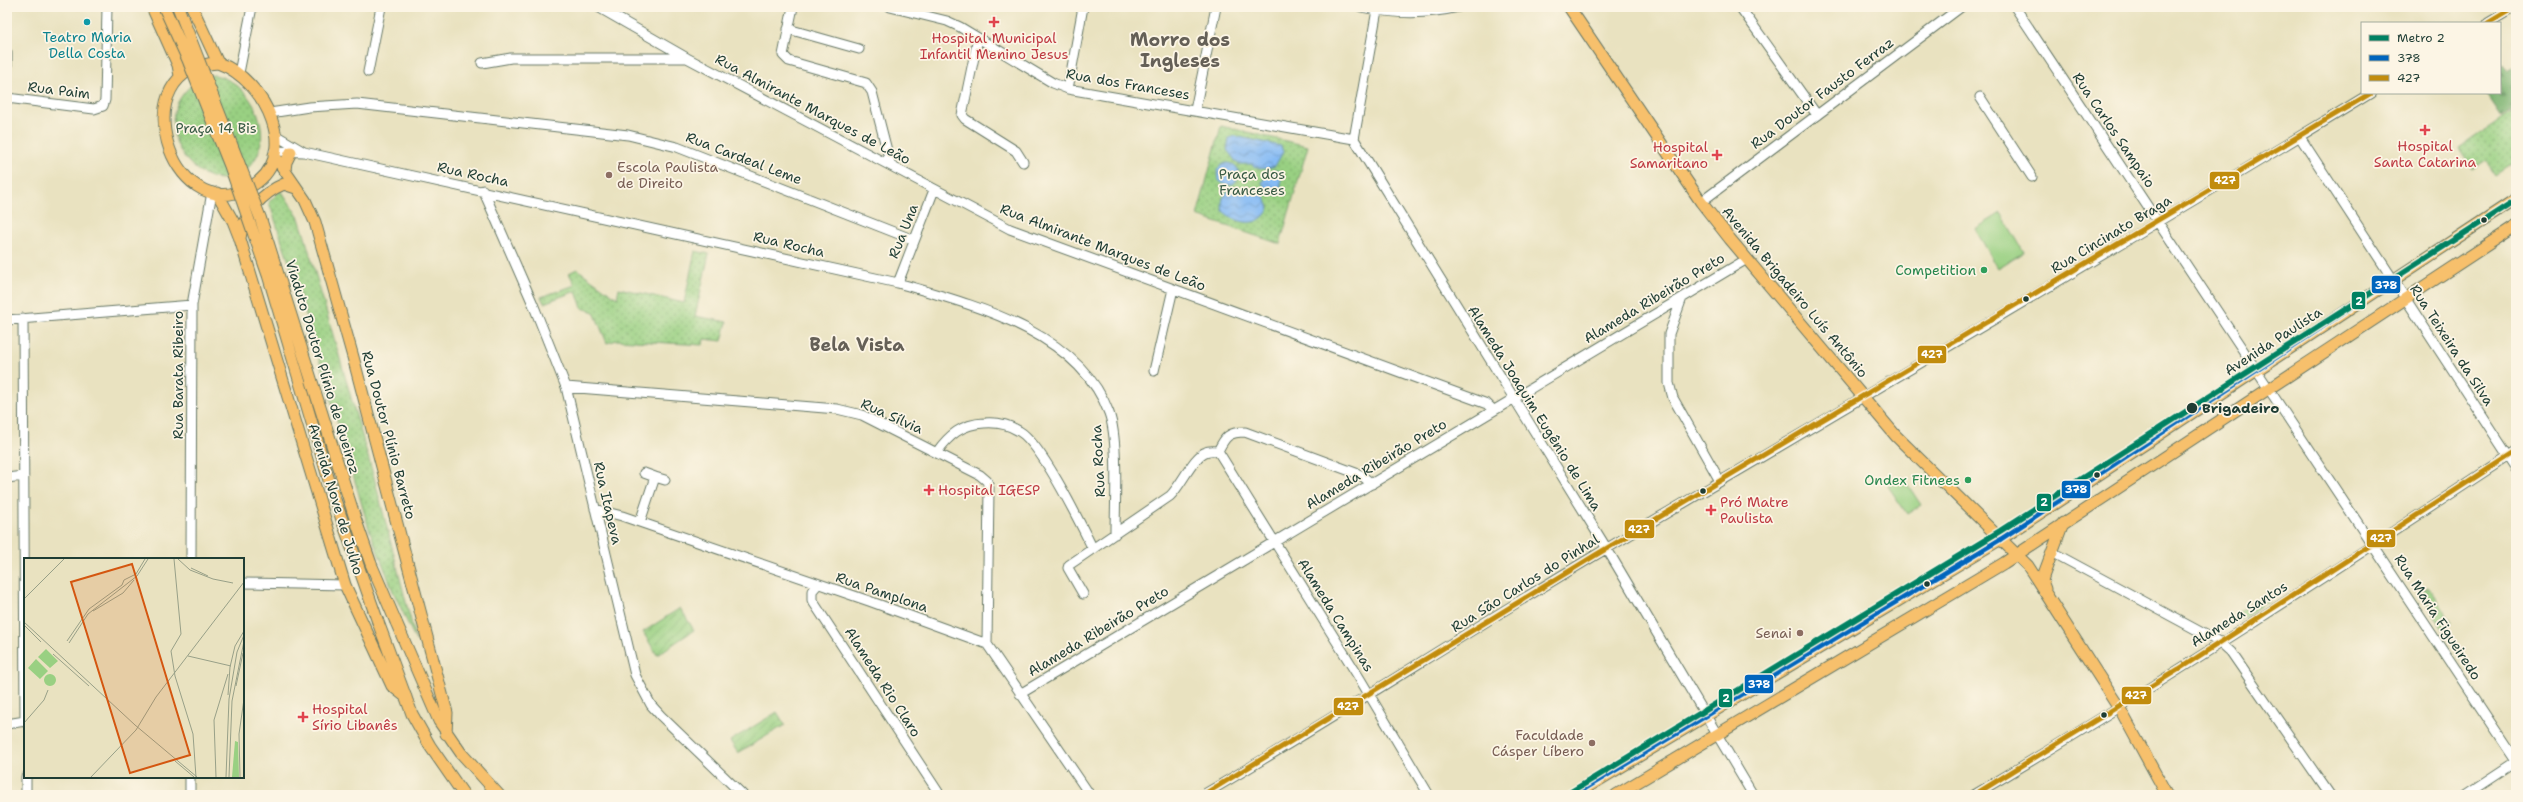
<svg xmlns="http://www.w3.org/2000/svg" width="2523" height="802" viewBox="0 0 2523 802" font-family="'Shantell Sans',sans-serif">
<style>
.grass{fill:#99d082;stroke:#5c865b}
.forest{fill:url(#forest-firs);stroke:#4c7852}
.park{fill:url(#park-dots);stroke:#5c865b}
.garden{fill:url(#garden-furrows);stroke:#5c865b}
.water{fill:url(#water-waves);stroke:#527c94}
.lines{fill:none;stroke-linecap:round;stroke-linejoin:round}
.minor-casing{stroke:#667765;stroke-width:11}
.major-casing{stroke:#667765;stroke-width:13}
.minor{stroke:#fff;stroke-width:9}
.major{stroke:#f7c06c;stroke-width:11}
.major-bridge-casing{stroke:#667765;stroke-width:13;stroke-linecap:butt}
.major-bridge{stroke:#f7c06c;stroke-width:11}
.bus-1-casing{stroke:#fcf5e5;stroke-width:8}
.bus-2-casing{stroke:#fcf5e5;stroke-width:8}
.bus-1{stroke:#0065bd;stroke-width:5}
.bus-2{stroke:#c18c0d;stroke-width:5}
.metro-1-casing{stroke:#fcf5e5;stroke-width:9}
.metro-1{stroke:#008162;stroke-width:6}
.culture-dot{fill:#0f9aa8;stroke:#fcf5e5;stroke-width:1.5}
.health-dot{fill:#e0444e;stroke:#fcf5e5;stroke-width:1.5}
.education-dot{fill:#8d6e63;stroke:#fcf5e5;stroke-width:1.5}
.bus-dot{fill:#1f3d34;stroke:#fcf5e5;stroke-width:1.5}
.leisure-dot{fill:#2e9e5b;stroke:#fcf5e5;stroke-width:1.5}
.labels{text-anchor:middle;stroke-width:3.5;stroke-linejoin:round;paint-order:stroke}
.culture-label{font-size:14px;fill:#0d838f;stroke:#fcf5e5}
.health-label{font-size:14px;fill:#be3a42;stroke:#fcf5e5;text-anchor:start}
.street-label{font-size:14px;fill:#1f3d34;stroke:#fcf5e5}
.park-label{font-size:14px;fill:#375a44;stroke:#fcf5e5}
.education-label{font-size:14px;fill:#785e54;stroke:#fcf5e5;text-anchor:end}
.leisure-label{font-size:14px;fill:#27864d;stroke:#fcf5e5;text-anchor:end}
.stop-label{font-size:14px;font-weight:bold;fill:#1f3d34;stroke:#fcf5e5;text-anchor:start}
.district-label{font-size:18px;font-weight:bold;fill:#656057;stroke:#fcf5e5}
.inset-road{fill:none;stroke:#98a088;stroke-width:1}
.view{fill:#d45610;fill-opacity:0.15;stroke:#d45610;stroke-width:2}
.inset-edge{fill:none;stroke:#1f3d34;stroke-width:2}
.line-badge{stroke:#fcf5e5;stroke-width:1.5}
.badge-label{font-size:11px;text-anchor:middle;font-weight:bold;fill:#fff}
</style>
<defs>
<pattern id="forest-firs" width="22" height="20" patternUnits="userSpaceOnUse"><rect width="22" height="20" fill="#7ab270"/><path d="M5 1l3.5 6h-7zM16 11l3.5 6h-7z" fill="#63925d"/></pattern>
<pattern id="park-dots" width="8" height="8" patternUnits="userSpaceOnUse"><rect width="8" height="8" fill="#99d082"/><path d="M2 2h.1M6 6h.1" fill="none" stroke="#7caa6b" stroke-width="1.8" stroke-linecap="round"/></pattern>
<pattern id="garden-furrows" width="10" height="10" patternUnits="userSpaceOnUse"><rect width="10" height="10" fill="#99d082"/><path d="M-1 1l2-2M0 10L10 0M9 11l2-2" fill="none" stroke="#7caa6b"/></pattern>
<pattern id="water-waves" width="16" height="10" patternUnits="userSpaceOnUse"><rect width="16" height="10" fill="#86bbf5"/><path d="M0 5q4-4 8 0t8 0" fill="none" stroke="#6d99c7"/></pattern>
</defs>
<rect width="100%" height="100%" fill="#fcf5e5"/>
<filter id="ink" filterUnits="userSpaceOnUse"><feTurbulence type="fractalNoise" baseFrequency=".025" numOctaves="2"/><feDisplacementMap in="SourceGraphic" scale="8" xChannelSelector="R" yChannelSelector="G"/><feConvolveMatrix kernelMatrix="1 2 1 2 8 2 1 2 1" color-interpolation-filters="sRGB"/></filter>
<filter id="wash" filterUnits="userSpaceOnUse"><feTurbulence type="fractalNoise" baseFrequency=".012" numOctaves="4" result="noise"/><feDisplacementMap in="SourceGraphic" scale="16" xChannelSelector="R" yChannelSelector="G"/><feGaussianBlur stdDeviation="0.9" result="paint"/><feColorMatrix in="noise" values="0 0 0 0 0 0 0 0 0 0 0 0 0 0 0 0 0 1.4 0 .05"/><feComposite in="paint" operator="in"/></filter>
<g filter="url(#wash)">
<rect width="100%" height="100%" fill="#e9e2c0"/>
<path class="grass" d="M2001 213 2024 252 1998 268 1975 229Z
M1902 476 1921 505 1907 514 1888 486Z"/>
<path class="forest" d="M2504 65 2508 71 2516 66V117L2511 110 2501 117 2485 93H2500V68Z"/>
<path class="park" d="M214 75C251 81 278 135 250 166 212 208 147 138 184 93 192 83 202 76 214 75Z
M2511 112 2516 119V162L2496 175 2486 160 2473 169 2459 148Z
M1221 126 1308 146 1280 244 1197 216Z
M281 190 299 218 305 237 375 481 416 641 393 591 369 529 302 301 269 202Z
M695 251 709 254 695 316 727 322 722 341 704 339 703 345 617 340 607 343 594 312 582 308 576 291 544 303 541 297 575 285 569 273 577 269 617 298 619 288 684 303Z"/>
<path class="garden" d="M2429 588 2452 623 2443 629 2420 594Z
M2263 595 2268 601 2236 622 2232 616Z
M680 608 694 630 657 655 643 632Z
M777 712 785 725 738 753 730 741Z"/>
<path class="water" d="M1235 136 1281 146 1283 152 1275 166 1268 168 1260 169 1251 164H1238L1227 150 1229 138Z
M1217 174a11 11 0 1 1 22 0a11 11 0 1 1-22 0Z
M1275 170 1281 172V186L1279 195 1269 193 1262 183 1266 175Z
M1236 188 1255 191 1264 195 1269 208C1260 229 1237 224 1223 211 1220 200 1224 191 1236 188Z"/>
</g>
<g filter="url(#ink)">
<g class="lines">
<g class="minor-casing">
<path id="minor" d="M598 7 687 58 1010 229 1487 404 1493 410
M793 7 783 55 789 61 866 83 872 92 891 166
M890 7 947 21 960 27 1053 83 1068 89 1354 139
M1361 7C1393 14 1426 15 1459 7
M1740 7 1817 115
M2015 7 2516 761
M2488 23 2515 7
M788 29 859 49
M978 38 962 115 965 119 1016 151 1023 162
M7 53V71
M482 63 511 58H686
M368 72 381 7
M239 73 252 7
M1068 89 1083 7
M1980 97 2032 177
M7 98 94 109 103 106 105 100 107 7
M1195 110 1216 7
M270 113 309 107 357 104 628 135 677 147 914 240
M275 135 304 152
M2300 137 2516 468
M1354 139 1607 549 1753 795
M1354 139 1377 10
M274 151 304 152 898 283C973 305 1079 331 1109 413 1119 440 1115 503 1115 534
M483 190 533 304 566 387 635 675 651 705 661 716 743 795
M1701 202 1961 7
M898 283 934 190
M1682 298 1669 334V383L1673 398 1720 481
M23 318 25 722
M7 320 192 305
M1154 371 1173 289
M566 387 837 409 862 415 980 475 987 481 989 488 987 644
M1218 451 1360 679 1429 795
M1218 451C1225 437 1228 432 1245 432L1361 475 1372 484
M937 452C949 435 962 424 984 423 996 422 1008 424 1019 431 1042 444 1080 523 1093 549
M655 477 665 480
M7 478 23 476
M595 509 622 516 869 601 987 644 1090 795
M640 522 655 477 644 473
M2052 552 2221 643 2231 652 2330 795
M191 559 192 305 212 192
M243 583 345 585
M818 584 812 591V600L940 795
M1083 594 1068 568 1069 565 1170 496C1181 486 1194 455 1206 452 1209 450 1215 451 1218 451
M1020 694 1747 259
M7 724 25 721
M26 777V795
M190 795V777
M1203 795C1335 718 1463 634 1594 556 1854 402 2114 250 2371 93
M1974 795C2158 686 2337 569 2516 451
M2466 795 2516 762"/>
</g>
<g class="major-casing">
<path id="major" d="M152 7 178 65 180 76
M192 7 218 63
M1569 7 1701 202 1730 239 1896 436 2028 566 2120 709 2167 795
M218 63C265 79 305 159 248 188 170 228 121 67 218 63Z
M274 155 305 200 315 222 353 357 447 713 446 734
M285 170 286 162 291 152
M217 193 233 221 240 239 345 585 392 686 406 697
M240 238C243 214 262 193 284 184L296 188
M2045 589 2042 581 2044 574 2063 523
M378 622 412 714 430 746 464 795
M396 622 439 721 461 753 499 795
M1574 795 2001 539 2516 199
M1616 795 2004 563 2516 226"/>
</g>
<use href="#minor" class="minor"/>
<use href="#major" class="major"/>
<g class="major-bridge-casing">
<path id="major-bridge" d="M164 7 188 60 230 166 268 275 333 494 378 622
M178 7 260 217 354 515 371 564 396 622"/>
</g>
<use href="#major-bridge" class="major-bridge"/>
<g class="bus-1-casing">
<path id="bus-1" d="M1574 795 2001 539 2516 199"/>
</g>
<g class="bus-2-casing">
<path id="bus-2" d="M2488 23 2515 7
M1203 795 1594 556 2371 93
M1974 795 2179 669 2516 451"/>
</g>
<use href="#bus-1" class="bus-1"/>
<use href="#bus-2" class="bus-2"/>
<g class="metro-1-casing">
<path id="metro-1" d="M1566 795 2000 531 2516 200"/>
</g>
<use href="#metro-1" class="metro-1"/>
</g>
</g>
<circle class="culture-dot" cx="87" cy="22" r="4"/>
<g class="health-dot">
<path d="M992 16h4v4h4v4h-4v4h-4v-4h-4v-4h4z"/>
<path d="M2423 124h4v4h4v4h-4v4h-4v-4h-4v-4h4z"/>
<path d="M1715 149h4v4h4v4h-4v4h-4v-4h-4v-4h4z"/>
<path d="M927 484h4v4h4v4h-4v4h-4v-4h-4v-4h4z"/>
<path d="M1709 504h4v4h4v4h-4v4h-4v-4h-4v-4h4z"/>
<path d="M301 711h4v4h4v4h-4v4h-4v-4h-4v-4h4z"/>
</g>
<g class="education-dot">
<circle cx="609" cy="175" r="4"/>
<circle cx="1800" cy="633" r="4"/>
<circle cx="1592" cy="743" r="4"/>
</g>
<g class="bus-dot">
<circle cx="2484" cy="220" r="3.5"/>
<circle cx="2026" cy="299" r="3.5"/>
<circle cx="2192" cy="408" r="6"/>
<circle cx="2097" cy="475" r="3.5"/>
<circle cx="1703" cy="491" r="3.5"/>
<circle cx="1927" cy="584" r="3.5"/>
<circle cx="2104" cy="715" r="3.5"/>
</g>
<g class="leisure-dot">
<circle cx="1984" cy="270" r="4"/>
<circle cx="1968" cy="480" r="4"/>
</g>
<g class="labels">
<g class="culture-label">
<text x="87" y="42">Teatro Maria<tspan x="87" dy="16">Della Costa</tspan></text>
</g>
<g class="health-label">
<text x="994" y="43" text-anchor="middle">Hospital Municipal<tspan x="994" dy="16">Infantil Menino Jesus</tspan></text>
<text x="2425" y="151" text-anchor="middle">Hospital<tspan x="2425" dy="16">Santa Catarina</tspan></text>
<text x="1708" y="152" text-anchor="end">Hospital<tspan x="1708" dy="16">Samaritano</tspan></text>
<text x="938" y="495">Hospital IGESP</text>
<text x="1720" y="507">Pró Matre<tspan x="1720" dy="16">Paulista</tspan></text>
<text x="312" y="714">Hospital<tspan x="312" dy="16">Sírio Libanês</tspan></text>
</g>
<g class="street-label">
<text transform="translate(1128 84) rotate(10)" y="5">Rua dos Franceses</text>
<text transform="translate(59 90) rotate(7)" y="5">Rua Paim</text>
<text transform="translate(1822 93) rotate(-37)" y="5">Rua Doutor Fausto Ferraz</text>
<text transform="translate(813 109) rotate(28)" y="5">Rua Almirante Marques de Leão</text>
<text transform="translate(2114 130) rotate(56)" y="5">Rua Carlos Sampaio</text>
<text transform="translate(744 158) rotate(21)" y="5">Rua Cardeal Leme</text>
<text transform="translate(473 174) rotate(12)" y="5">Rua Rocha</text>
<text transform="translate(903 231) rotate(-68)" y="5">Rua Una</text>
<text transform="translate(2111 234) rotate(-31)" y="5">Rua Cincinato Braga</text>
<text transform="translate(789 244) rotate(13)" y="5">Rua Rocha</text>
<text transform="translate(1103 247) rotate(21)" y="5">Rua Almirante Marques de Leão</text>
<text transform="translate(1795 292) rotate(50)" y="5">Avenida Brigadeiro Luís Antônio</text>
<text transform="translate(1654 298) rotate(-31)" y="5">Alameda Ribeirão Preto</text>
<text transform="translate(2273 341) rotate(-33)" y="5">Avenida Paulista</text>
<text transform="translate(2452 345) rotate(57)" y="5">Rua Teixeira da Silva</text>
<text transform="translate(323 367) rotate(73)" y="5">Viaduto Doutor Plínio de Queiroz</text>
<text transform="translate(178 375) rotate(-90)" y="5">Rua Barata Ribeiro</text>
<text transform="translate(1535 408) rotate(58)" y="5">Alameda Joaquim Eugênio de Lima</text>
<text transform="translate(892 416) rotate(24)" y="5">Rua Sílvia</text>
<text transform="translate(389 435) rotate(75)" y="5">Rua Doutor Plínio Barreto</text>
<text transform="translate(1098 461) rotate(-93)" y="5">Rua Rocha</text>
<text transform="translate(1376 464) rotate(-31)" y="5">Alameda Ribeirão Preto</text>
<text transform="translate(336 499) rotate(73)" y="5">Avenida Nove de Julho</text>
<text transform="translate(608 503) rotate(77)" y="5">Rua Itapeva</text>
<text transform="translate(1525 583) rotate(-32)" y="5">Rua São Carlos do Pinhal</text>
<text transform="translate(882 592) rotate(19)" y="5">Rua Pamplona</text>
<text transform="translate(2239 614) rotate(-32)" y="5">Alameda Santos</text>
<text transform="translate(1336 615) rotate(58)" y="5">Alameda Campinas</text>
<text transform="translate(2438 617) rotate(57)" y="5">Rua Maria Figueiredo</text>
<text transform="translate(1098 631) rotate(-31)" y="5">Alameda Ribeirão Preto</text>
<text transform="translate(883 682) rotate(57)" y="5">Alameda Rio Claro</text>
</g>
<g class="park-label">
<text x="216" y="133">Praça 14 Bis</text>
<text x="1252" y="179">Praça dos<tspan x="1252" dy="16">Franceses</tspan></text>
</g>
<g class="education-label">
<text x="617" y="172" text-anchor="start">Escola Paulista<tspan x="617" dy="16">de Direito</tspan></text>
<text x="1792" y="638">Senai</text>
<text x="1584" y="740">Faculdade<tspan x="1584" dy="16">Cásper Líbero</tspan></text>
</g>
<g class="leisure-label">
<text x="1976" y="275">Competition</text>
<text x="1960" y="485">Ondex Fitnees</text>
</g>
<g class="stop-label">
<text x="2202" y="413">Brigadeiro</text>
</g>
<g class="district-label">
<text x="1180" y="46">Morro dos<tspan x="1180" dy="21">Ingleses</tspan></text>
<text x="857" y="351">Bela Vista</text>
</g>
</g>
<g transform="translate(24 558)">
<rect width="220" height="220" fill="#e9e2c0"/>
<path d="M211 183 214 184 215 219H208Z" fill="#99d082"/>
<path d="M22 91 34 103 26 110 14 99ZM12 101 24 113 16 121 4 110ZM20 122a6 6 0 1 1 12 0a6 6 0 1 1-12 0Z" fill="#99d082"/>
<path class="inset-road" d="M150 1 157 76 147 93 151 118 169 176 172 219M154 1 166 12 189 21 209 25M167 10 184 18M98 27 100 22 112 16 121 1M0 41 40 1M69 53 99 35 110 22M0 64 111 167 173 219M0 67 17 84M43 83 65 51 98 27M45 85 64 56 113 18 124 1M29 96 65 128M164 98 207 108M206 109 211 88 220 73M212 128 219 95M204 137 206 109M0 165 20 142 24 132M151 203 170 219M67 219 112 172 132 139 220 24M192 219 190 162 204 116M202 219 205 141 213 94 220 77M205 219 208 143 220 83M216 219 215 176 220 141"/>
<path class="view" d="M108 6 166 197 106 215 47 24Z"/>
<rect width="220" height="220" class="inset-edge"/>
</g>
<g class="line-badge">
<rect x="2209" y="171" width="31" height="19" rx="4" fill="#c18c0d"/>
<rect x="2371" y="275" width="30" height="19" rx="4" fill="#0065bd"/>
<rect x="2351" y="291" width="15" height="19" rx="4" fill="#008162"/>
<rect x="1917" y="345" width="30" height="19" rx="4" fill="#c18c0d"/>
<rect x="2061" y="480" width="30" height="19" rx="4" fill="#0065bd"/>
<rect x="2036" y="493" width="16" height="19" rx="4" fill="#008162"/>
<rect x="1624" y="519" width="31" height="20" rx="4" fill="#c18c0d"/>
<rect x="2366" y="529" width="30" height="19" rx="4" fill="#c18c0d"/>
<rect x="1744" y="674" width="30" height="20" rx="4" fill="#0065bd"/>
<rect x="2121" y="686" width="31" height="19" rx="4" fill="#c18c0d"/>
<rect x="1718" y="688" width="15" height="20" rx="4" fill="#008162"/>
<rect x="1333" y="697" width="31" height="19" rx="4" fill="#c18c0d"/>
</g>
<g class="badge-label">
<text x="2225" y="184">427</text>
<text x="2386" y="289">378</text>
<text x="2359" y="305">2</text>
<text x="1932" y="358">427</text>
<text x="2076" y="493">378</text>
<text x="2044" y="506">2</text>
<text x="1639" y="533">427</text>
<text x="2381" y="542">427</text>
<text x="1759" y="688">378</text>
<text x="2136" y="699">427</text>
<text x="1726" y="702">2</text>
<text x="1348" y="710">427</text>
</g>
<rect width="2523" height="802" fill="none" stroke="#fcf5e5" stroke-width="24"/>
<rect x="2361" y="22" width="140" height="72" fill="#fcf5e5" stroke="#a4ab9e"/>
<rect x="2369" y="35" width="20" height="6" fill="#008162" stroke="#a4ab9e"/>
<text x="2397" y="42" font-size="12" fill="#1f3d34">Metro 2</text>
<rect x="2369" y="55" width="20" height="6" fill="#0065bd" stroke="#a4ab9e"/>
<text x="2397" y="62" font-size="12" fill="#1f3d34">378</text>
<rect x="2369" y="75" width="20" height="6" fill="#c18c0d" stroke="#a4ab9e"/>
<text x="2397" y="82" font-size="12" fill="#1f3d34">427</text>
</svg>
